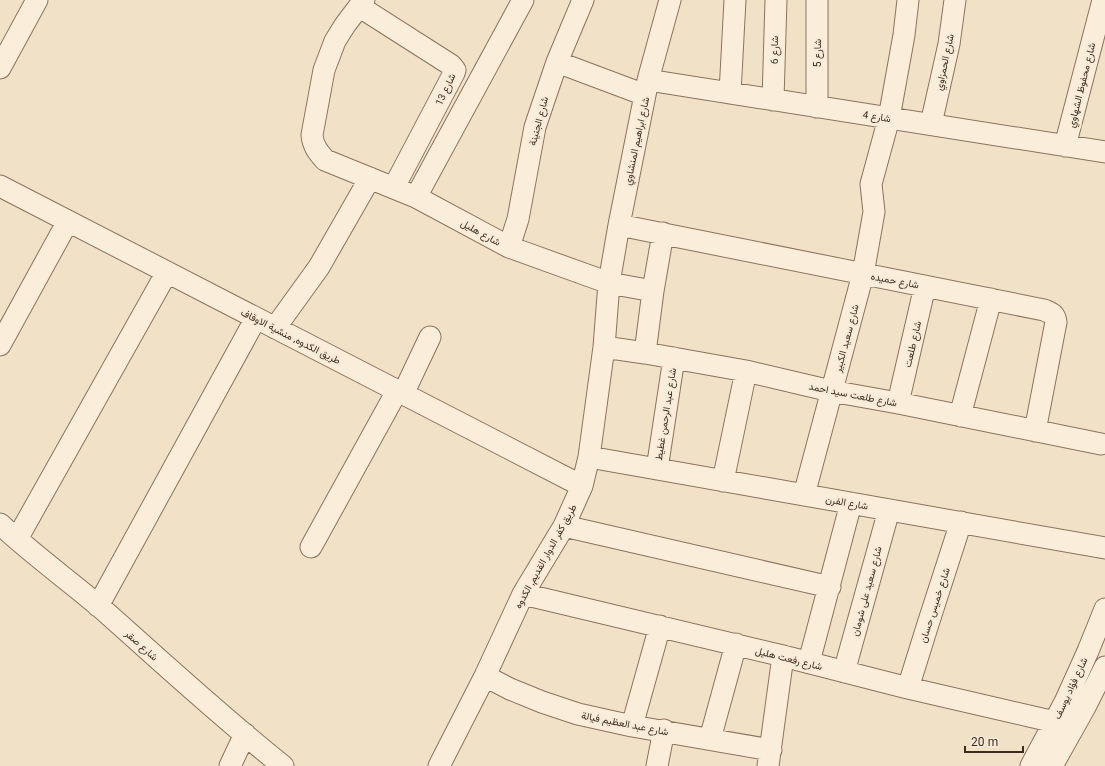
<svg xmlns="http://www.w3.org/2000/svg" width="1105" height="766" viewBox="0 0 1105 766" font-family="Georgia,Vazirmatn,serif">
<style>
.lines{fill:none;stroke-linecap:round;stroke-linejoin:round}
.minor-casing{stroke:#8d725c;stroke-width:23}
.minor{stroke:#faeedb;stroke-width:21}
.labels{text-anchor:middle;stroke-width:4;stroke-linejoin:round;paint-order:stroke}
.street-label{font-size:10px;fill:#3d2b20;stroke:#f7ebd7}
</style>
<rect width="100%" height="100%" fill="#f0e1c7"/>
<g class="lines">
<g class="minor-casing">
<path id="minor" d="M364 0 345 25 335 41 324 70 312 135C313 146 318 152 325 160L416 197 509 247 609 283 653 291
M817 0V107
M360 7 451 65 455 70 454 73 394 187
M557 62 645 95
M0 68 37 0
M648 80 1105 152
M730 93 735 0
M773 100 776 0
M931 124 949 44 955 0
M1065 146 1103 0
M0 186 582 486
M416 197 523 0
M619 225 1044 310C1051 313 1055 314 1056 322L1035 431
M509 247 518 219 535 127 557 62 583 0
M275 328 319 267 370 178
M0 345 68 221
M604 347 645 353 746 371 831 391 898 403 1101 444
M645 353 653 291 663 233
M403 394 430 337
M898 403 925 286
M960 416 991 299
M589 457 1105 548
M657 469 674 358
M723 481 746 371
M804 495 863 274 874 212 871 184 889 118 904 35 908 0
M0 524C32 554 67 579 100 607 161 661 220 716 283 766
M564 526 830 587
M17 539 167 272
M311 547 397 391
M523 594 783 656 908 688 1055 722
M98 606 256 318
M809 662 851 503
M844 672 889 510
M485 676 510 689 542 702 578 714 632 726 771 750
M908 688 928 624 961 522
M632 726 660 626
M710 739 736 644
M230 766 245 734
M439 766 485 676 523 594 564 526 582 486 589 457 604 347 609 283 619 225 648 80 670 0
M657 766 664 730
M768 766 783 656
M1031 766 1065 702 1088 651 1105 609
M1052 766 1085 707 1105 667"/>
</g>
<use href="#minor" class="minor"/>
</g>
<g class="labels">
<g class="street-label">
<text transform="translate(774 50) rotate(-89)" y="4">شارع 6</text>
<text transform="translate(817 53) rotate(-90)" y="4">شارع 5</text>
<text transform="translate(944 62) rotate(-78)" y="4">شارع الحمزاوي</text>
<text transform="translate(1081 85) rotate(-76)" y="4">شارع محفوظ الشهاوي</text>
<text transform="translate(445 89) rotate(-65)" y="4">شارع 13</text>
<text transform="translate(877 116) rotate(9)" y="4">شارع 4</text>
<text transform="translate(538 121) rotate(-75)" y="4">شارع الجنينة</text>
<text transform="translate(636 141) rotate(-78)" y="4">شارع ابراهيم المنشاوي</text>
<text transform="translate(481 232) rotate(29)" y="4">شارع هليل</text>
<text transform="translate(895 280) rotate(11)" y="4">شارع حميده</text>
<text transform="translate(291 336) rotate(27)" y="4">طريق الكدوه, منشية الاوقاف</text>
<text transform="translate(846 338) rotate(-75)" y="4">شارع سعيد الكبير</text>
<text transform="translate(912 344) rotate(-77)" y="4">شارع طلعت</text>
<text transform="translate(853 394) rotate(11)" y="4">شارع طلعت سيد احمد</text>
<text transform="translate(665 414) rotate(-81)" y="4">شارع عبد الرحمن غطيط</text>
<text transform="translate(847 502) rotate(10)" y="4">شارع الفرن</text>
<text transform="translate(545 556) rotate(-61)" y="4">طريق كفر الدوار القديم, الكدوه</text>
<text transform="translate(866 591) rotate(-75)" y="4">شارع سعيد على شومان</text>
<text transform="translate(934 605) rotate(-72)" y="4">شارع خميس حسان</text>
<text transform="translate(142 645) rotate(42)" y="4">شارع صقر</text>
<text transform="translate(789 658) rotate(14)" y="4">شارع رفعت هليل</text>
<text transform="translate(1070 688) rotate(-65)" y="4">شارع فؤاد يوسف</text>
<text transform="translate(625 723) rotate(11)" y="4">شارع عبد العظيم فيالة</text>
</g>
</g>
<path d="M965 746v6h58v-6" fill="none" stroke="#3d2b20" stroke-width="2"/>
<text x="971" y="746" font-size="12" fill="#3d2b20" stroke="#f7ebd7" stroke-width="3" paint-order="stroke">20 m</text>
</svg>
